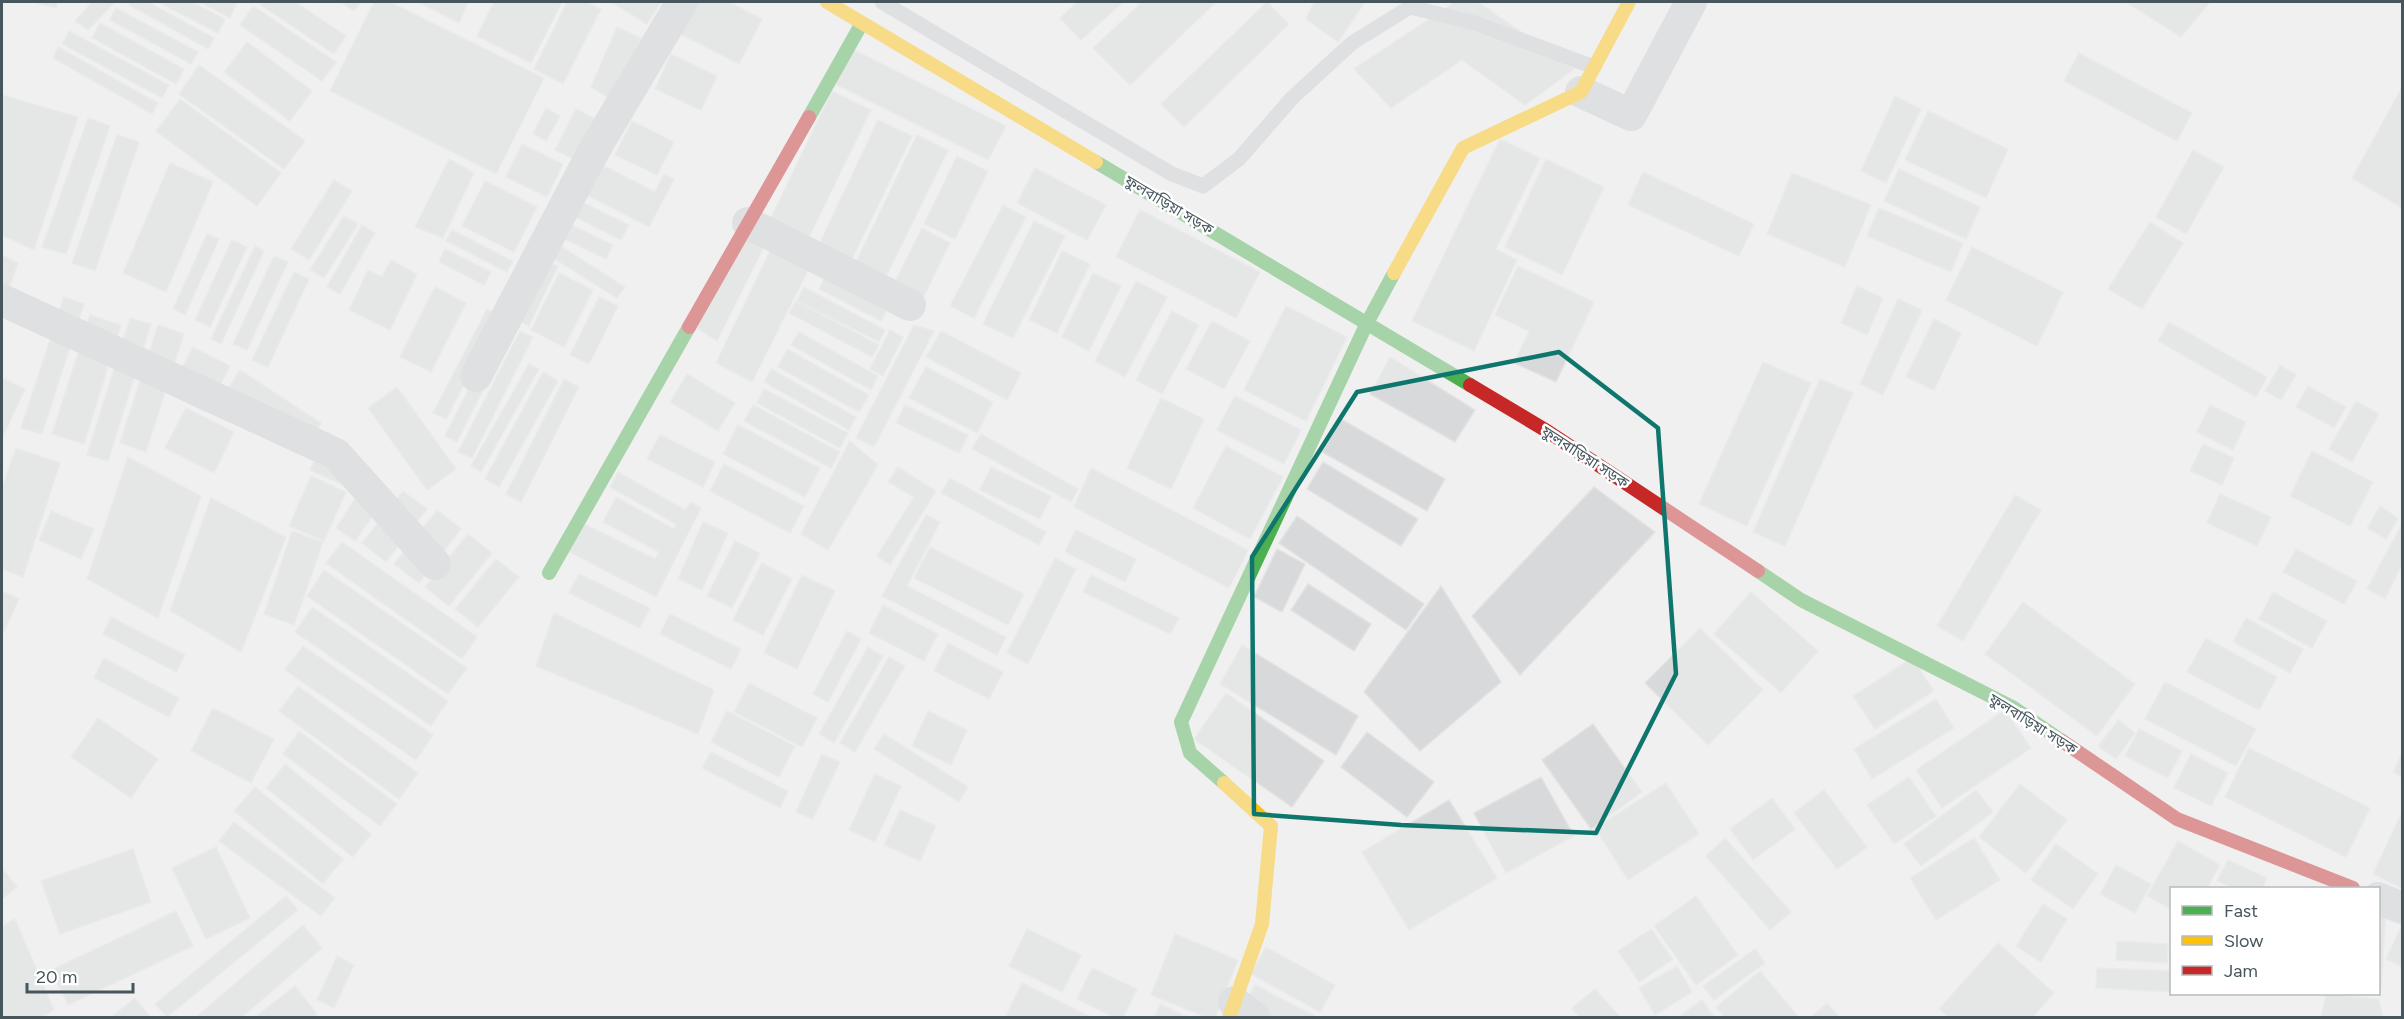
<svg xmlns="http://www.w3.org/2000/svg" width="2404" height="1019" font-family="Figtree,'Noto Sans Bengali',sans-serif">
<rect width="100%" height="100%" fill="#f1f0f0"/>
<path fill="#d8d9da" stroke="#e2e2e3" stroke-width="1.5" d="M32,2H58L56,8Z
M92,2H115L88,30L75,21Z
M131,2H148L214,38L208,49L129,5Z
M158,2H192L225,19L218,33Z
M199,2H233L237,3L230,18Z
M263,2H295L346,36L334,54L261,5Z
M341,2H361L354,11Z
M374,2H390L544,78L496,174L330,91Z
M418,2H468L459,23Z
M494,2H562L531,63L477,36Z
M567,2H586L601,9L563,84L534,69Z
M611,2H661L647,24Z
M690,2H729L762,19L739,64L674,31Z
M1077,2H1123L1081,40L1060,18Z
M1142,2H1216L1130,85L1093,48Z
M1267,2L1289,24L1184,127L1161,104Z
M1314,2H1365L1338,42L1306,19Z
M1455,2H1478L1574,69L1525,105L1462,60L1391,108L1354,69Z
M2126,2H2210L2181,37Z
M253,6L336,62L322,81L240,25Z
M116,8L198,52L191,64L110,20Z
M100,23L184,69L176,84L92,38Z
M617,27L641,38L613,101L591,87Z
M69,31L169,85L162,98L62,44Z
M247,42L312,91L290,121L224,72Z
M58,47L158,103L152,114L53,58Z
M852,49L1006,126L988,160L835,84Z
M2079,53L2192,113L2177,141L2064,81Z
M671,54L717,76L701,110L655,89Z
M199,65L305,141L284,169L179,94Z
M2402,87V208L2352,178Z
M832,91L871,110L808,239L770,220Z
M2,95L78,117L34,250L2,235Z
M1895,96L1921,109L1886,183L1861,171Z
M180,99L281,173L257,206L156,131Z
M546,108L560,116L546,141L533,134Z
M576,109L594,118L573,159L555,150Z
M1928,111L2008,149L1986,198L1905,160Z
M88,118L110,126L66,254L42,247Z
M878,120L912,136L848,267L816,251Z
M632,121L674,142L657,175L615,155Z
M621,133L604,166L655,192L664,174L674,179L649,227L573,188Z
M117,135L139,142L95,271L72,263Z
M917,135L948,150L885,279L855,264Z
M1500,139L1540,158L1496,249L1517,260L1474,351L1412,321Z
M522,144L563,164L547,197L506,177Z
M2193,150L2224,167L2186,234L2156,217Z
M957,156L988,171L955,239L924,224Z
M449,159L474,173L443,238L415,227Z
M1546,159L1604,187L1562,275L1505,247Z
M170,163L213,182L166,292L123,273Z
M1035,168L1106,205L1087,240L1017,203Z
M1899,169L1980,207L1966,239L1884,201Z
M1643,172L1754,224L1739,256L1628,205Z
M1792,173L1871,205L1845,267L1767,234Z
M334,180L352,191L309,260L291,249Z
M485,181L537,207L514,252L462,226Z
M566,194L629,225L621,240L559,209Z
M1003,205L1026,217L974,318L950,306Z
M1879,208L1963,243L1951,272L1867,236Z
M1140,210L1260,272L1236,318L1116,257Z
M551,215L613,245L606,259L544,229Z
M344,216L358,224L324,278L310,270Z
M1034,221L1065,236L1013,338L983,324Z
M2150,222L2183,243L2142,309L2108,289Z
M362,225L375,233L340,294L327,287Z
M922,228L950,243L922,300L893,286Z
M741,229L766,243L717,341L694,326Z
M452,230L513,261L507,272L446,241Z
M207,234L219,239L185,315L173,309Z
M545,236L625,287L617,298L537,248Z
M232,240L247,247L210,327L195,320Z
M773,245L810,266L752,382L716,363Z
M255,246L264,251L221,344L211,339Z
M1972,247L2063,292L2037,346L1946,300Z
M445,249L491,272L484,285L439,262Z
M526,251L558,266L529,326L497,311Z
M1062,251L1090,264L1057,333L1029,320Z
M2,255L18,263L2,308Z
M274,256L288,262L247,350L233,344Z
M391,260L417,274L390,330L349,310L368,270L382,277Z
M1518,266L1594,302L1556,382L1514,363L1529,331L1495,315Z
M294,272L309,279L268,367L252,360Z
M559,273L593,290L564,347L531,330Z
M1093,273L1121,286L1089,351L1062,337Z
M826,275L888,307L881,321L819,289Z
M1136,281L1167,297L1125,377L1095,361Z
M1857,286L1883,298L1867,335L1841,323Z
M435,287L466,303L431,372L400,357Z
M804,287L885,330L879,342L797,301Z
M64,297L84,304L42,434L21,428Z
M599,297L618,306L589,364L570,355Z
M1898,299L1922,310L1883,395L1860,384Z
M796,301L879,345L872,357L789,313Z
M1286,306L1347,337L1306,421L1244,390Z
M487,309L500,316L446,419L433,413Z
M1172,311L1199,325L1162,394L1136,380Z
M90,315L121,325L84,444L52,434Z
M130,318L151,324L108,461L87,455Z
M1934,319L1961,333L1934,390L1906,377Z
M503,321L515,327L457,442L445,436Z
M1212,321L1250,341L1224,389L1186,369Z
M2169,322L2267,377L2256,397L2158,341Z
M158,325L184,334L146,452L120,443Z
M914,325L934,331L874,447L856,438Z
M890,330L903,337L883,376L870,369Z
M520,331L533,337L472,458L458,452Z
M941,331L1021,373L1007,400L926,357Z
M799,332L878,376L871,390L791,345Z
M193,347L230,366L206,412L169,393Z
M787,349L869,395L859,412L778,367Z
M1390,357L1475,410L1455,442L1370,394Z
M1763,362L1811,383L1747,526L1699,504Z
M529,364L539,369L481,472L471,466Z
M2280,365L2296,375L2281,400L2265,391Z
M926,367L993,402L977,433L909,398Z
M771,369L856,417L849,430L764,382Z
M240,370L321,423L306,456L214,409Z
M543,372L558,381L499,487L485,479Z
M687,374L735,403L718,431L670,402Z
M2,378L25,389L2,439Z
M564,379L579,387L521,502L506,494Z
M1820,379L1853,393L1785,546L1753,532Z
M2308,386L2346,407L2334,428L2296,407Z
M397,387L456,469L427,490L368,408Z
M764,389L848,433L840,448L757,403Z
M1235,396L1301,430L1284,464L1217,430Z
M1161,398L1204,419L1171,489L1127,468Z
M2356,401L2379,414L2352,462L2329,449Z
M753,405L840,452L831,468L744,421Z
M905,405L968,435L959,453L896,423Z
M2210,405L2246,422L2233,450L2197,432Z
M186,408L234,432L214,473L165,448Z
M1341,419L1445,479L1427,511L1322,452Z
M738,425L820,468L805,497L723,454Z
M329,432L358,461L345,486L310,470Z
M981,434L1078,489L1071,502L972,449Z
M660,435L715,462L703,487L647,459Z
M850,441L878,465L828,550L801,534Z
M2203,444L2234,458L2222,485L2190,471Z
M1226,446L1283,477L1250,539L1193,508Z
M16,448L60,463L23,577L2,569V487Z
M2312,451L2373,482L2350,526L2290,496Z
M128,457L201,496L158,618L87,579Z
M1323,462L1418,519L1401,546L1307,489Z
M724,464L804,506L790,533L710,491Z
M898,467L936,491L890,565L877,556L914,497L888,482Z
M991,467L1051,496L1040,519L980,490Z
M1091,468L1248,550L1229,588L1074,507Z
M618,472L685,510L691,502L701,508L656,597L560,547L574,519L655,559L659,552L603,522L616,497L674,529L676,524L610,487Z
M311,476L346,492L324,541L289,526Z
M369,477L390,491L355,541L336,528Z
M950,478L1046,532L1039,545L941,493Z
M1594,487L1655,532L1520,675L1472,616Z
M403,491L427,509L386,562L362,543Z
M2220,494L2271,517L2257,546L2207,523Z
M2015,495L2041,510L1963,641L1937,626Z
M211,498L286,537L241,652L170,611Z
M2380,506L2398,518L2386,539L2367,528Z
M437,510L461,529L419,583L394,564Z
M51,511L94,529L81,559L39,540Z
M926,515L940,522L907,586L1006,637L997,655L882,596Z
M1297,516L1424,604L1406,630L1279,543Z
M703,522L728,533L702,590L678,579Z
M2402,524V565L2385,599L2367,589Z
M1076,530L1136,559L1125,582L1065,552Z
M292,531L323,542L294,625L264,614Z
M468,534L492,553L449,606L425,587Z
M735,541L760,553L732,608L707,596Z
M342,542L477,637L462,659L326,563Z
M930,547L1024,594L1008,625L914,578Z
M1277,549L1305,564L1282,612L1254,597Z
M2296,549L2357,581L2344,604L2283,572Z
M1055,558L1076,569L1028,664L1007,653Z
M496,559L519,577L478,627L455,609Z
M762,563L792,579L763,635L733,620Z
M324,570L467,668L448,694L307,596Z
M579,574L650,608L640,628L569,593Z
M802,575L835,591L797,669L764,653Z
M1091,575L1179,618L1170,634L1083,592Z
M1308,584L1371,624L1354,651L1291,610Z
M1441,586L1501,682L1420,751L1364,692Z
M2,591L19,599L2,636Z
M1751,592L1818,651L1781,693L1714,634Z
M2273,592L2327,621L2312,648L2259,619Z
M2023,602L2135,684L2097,736L1985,654Z
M883,605L938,634L924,661L869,633Z
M312,607L448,701L431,726L295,632Z
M554,613L714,690L698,734L536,666Z
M670,614L741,649L731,669L660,634Z
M111,617L185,655L176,672L103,634Z
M2246,618L2303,649L2290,673L2233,642Z
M1700,628L1763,690L1708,745L1645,683Z
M847,631L861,639L828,702L813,694Z
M2206,638L2277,677L2259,710L2187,672Z
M948,643L1003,672L989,699L934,671Z
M1242,645L1358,716L1336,755L1220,684Z
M303,646L433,735L416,760L285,670Z
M868,647L883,656L834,743L819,734Z
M889,657L905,666L855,752L840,743Z
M104,658L179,698L169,717L94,678Z
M1912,658L1934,691L1875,729L1853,696Z
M2165,682L2256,729L2236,766L2145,719Z
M749,683L817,718L802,747L734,712Z
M298,686L418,773L399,799L279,711Z
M1226,693L1324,761L1292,807L1194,739Z
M1936,699L1954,728L1872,779L1854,749Z
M213,708L274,739L251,783L191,751Z
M2005,710L2031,748L1942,808L1916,770Z
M727,711L795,746L779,777L711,742Z
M928,711L967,730L951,765L912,746Z
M98,718L158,759L131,798L71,757Z
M2118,720L2135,733L2116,759L2098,746Z
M1593,724L1642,792L1591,829L1542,760Z
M2139,729L2182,751L2168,778L2125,756Z
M299,731L397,804L380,826L283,754Z
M1367,732L1434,782L1407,817L1341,767Z
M884,734L968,787L959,802L874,749Z
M2249,748L2370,808L2346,857L2225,797Z
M711,752L788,791L780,808L702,768Z
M2402,753V777L2393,772Z
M822,754L840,762L813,819L796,812Z
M2191,754L2228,773L2211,806L2174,788Z
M285,764L371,834L353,857L266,788Z
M875,774L901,786L875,842L849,830Z
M1541,777L1574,836L1506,873L1474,813Z
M1909,777L1936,816L1894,844L1867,805Z
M1666,783L1699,834L1628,880L1595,828Z
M2020,784L2067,820L2026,873L1979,837Z
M255,787L343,859L323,884L234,811Z
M1824,790L1867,847L1837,869L1794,813Z
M1976,790L1993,812L1921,866L1904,844Z
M1772,798L1795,829L1753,860L1730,829Z
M1449,800L1497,878L1409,930L1362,852Z
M900,810L936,826L920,861L884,845Z
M2402,812V888L2373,874Z
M234,822L335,898L321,916L219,841Z
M1725,838L1791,912L1770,930L1706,856Z
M1974,838L2000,880L1936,920L1910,878Z
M2178,841L2220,865L2207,888H2172V910L2147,896Z
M2056,844L2098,874L2073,909L2031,880Z
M216,847L250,918L206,939L172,868Z
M133,849L151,902L60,934L41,881Z
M2228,860L2267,878L2262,888H2233L2217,881Z
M2116,865L2151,884L2135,913L2100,894Z
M2,868L17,887L2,899Z
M286,896L298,910L167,1017L155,1004Z
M1696,896L1738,955L1696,985L1654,926Z
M2043,904L2067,919L2041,962L2016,946Z
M176,911L193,946L68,1005L51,970Z
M2378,913H2386L2381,988H2378Z
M15,919L54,1010L41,1018H2V927Z
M303,925L322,948L241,1018H195Z
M2402,925V967L2386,959Z
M1027,929L1081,955L1062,992L1009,966Z
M1651,929L1673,959L1639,982L1618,951Z
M1175,934L1238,960L1215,1018H1208L1151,995Z
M2117,941L2168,944L2167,963L2116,960Z
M1998,943L2054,993L2032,1018H1949L1939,1009Z
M1266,947L1335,985L1320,1012L1251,974Z
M1755,949L1765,963L1714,1000L1703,986Z
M337,956L354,965L334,1008L317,1000Z
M1677,966L1692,992L1655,1015L1639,988Z
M1092,968L1137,989L1123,1018H1115L1077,999Z
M2097,968L2172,971V992L2096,988Z
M1760,971L1799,1018H1725L1716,1007Z
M1022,983L1093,1018H1005Z
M1255,985L1319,1018H1238Z
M295,986L317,1014L312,1018H254Z
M1595,989L1621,1018H1580L1572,1008Z
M2326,994L2379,999L2383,1018H2321Z
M135,998L151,1018H110Z
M1702,1000L1715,1018H1677Z
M1827,1003L1840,1018H1810Z
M1160,1004L1189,1018H1154Z"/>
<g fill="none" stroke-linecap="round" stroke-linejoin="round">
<path stroke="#c9cdcf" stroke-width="15" d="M882,2L1172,174L1203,186L1239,159L1292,98L1352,43L1410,7L1475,23L1594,67"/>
<path stroke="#c9cdcf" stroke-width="32" d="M1581,92L1631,115L1691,2
M748,223L910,305
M2,300L336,454L435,564
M476,376L593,152L682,2
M2378,898L2402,908
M1234,1002L1255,1018"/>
<path stroke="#4caf50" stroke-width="14" d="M809,117L862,23
M1096,162L1470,385
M1758,571L1801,600L2014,708L2062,741
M549,573L689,327
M1224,783L1190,753L1181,722L1367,323L1394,273"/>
<path stroke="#ffc107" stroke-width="14" d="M827,2L1096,162
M1394,273L1463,148L1581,92L1629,2
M1224,783L1271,826L1262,924L1229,1018"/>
<path stroke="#c62828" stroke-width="14" d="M689,327L809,117
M1470,385L1547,431L1758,571
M2062,741L2177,819L2353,888"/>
</g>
<path d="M0 0H2404V1019H0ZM1559,352L1658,428L1676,674L1596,833L1401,825L1254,814L1252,557L1357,392Z" fill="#f1f0f0" fill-opacity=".55" fill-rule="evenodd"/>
<path fill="none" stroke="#0f766e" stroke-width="4.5" stroke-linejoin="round" d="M1559,352L1658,428L1676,674L1596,833L1401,825L1254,814L1252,557L1357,392Z"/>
<g text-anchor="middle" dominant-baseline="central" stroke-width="5" stroke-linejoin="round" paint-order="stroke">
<g font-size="15" fill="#46565d" stroke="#fff">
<text transform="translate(1169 205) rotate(31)">ফুলবাড়িয়া সড়ক</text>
<text transform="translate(1585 457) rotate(33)">ফুলবাড়িয়া সড়ক</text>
<text transform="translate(2033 724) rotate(32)">ফুলবাড়িয়া সড়ক</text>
</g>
</g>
<rect width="2404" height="1019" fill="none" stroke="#46565d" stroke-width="6"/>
<rect x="2170" y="887" width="210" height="108" fill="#ffffff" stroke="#b5bbbe" stroke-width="1.5"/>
<rect x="2182" y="906" width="30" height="9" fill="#4caf50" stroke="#b5bbbe" stroke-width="1.5"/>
<text x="2224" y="917" font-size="18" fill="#46565d">Fast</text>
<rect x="2182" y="936" width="30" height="9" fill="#ffc107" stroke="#b5bbbe" stroke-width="1.5"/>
<text x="2224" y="947" font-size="18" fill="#46565d">Slow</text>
<rect x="2182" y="966" width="30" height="9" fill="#c62828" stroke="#b5bbbe" stroke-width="1.5"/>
<text x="2224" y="977" font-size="18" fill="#46565d">Jam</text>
<path d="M27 983v9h106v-9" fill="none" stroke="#46565d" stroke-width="3"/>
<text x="36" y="983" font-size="18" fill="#46565d" stroke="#ffffff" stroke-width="4.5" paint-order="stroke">20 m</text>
</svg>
